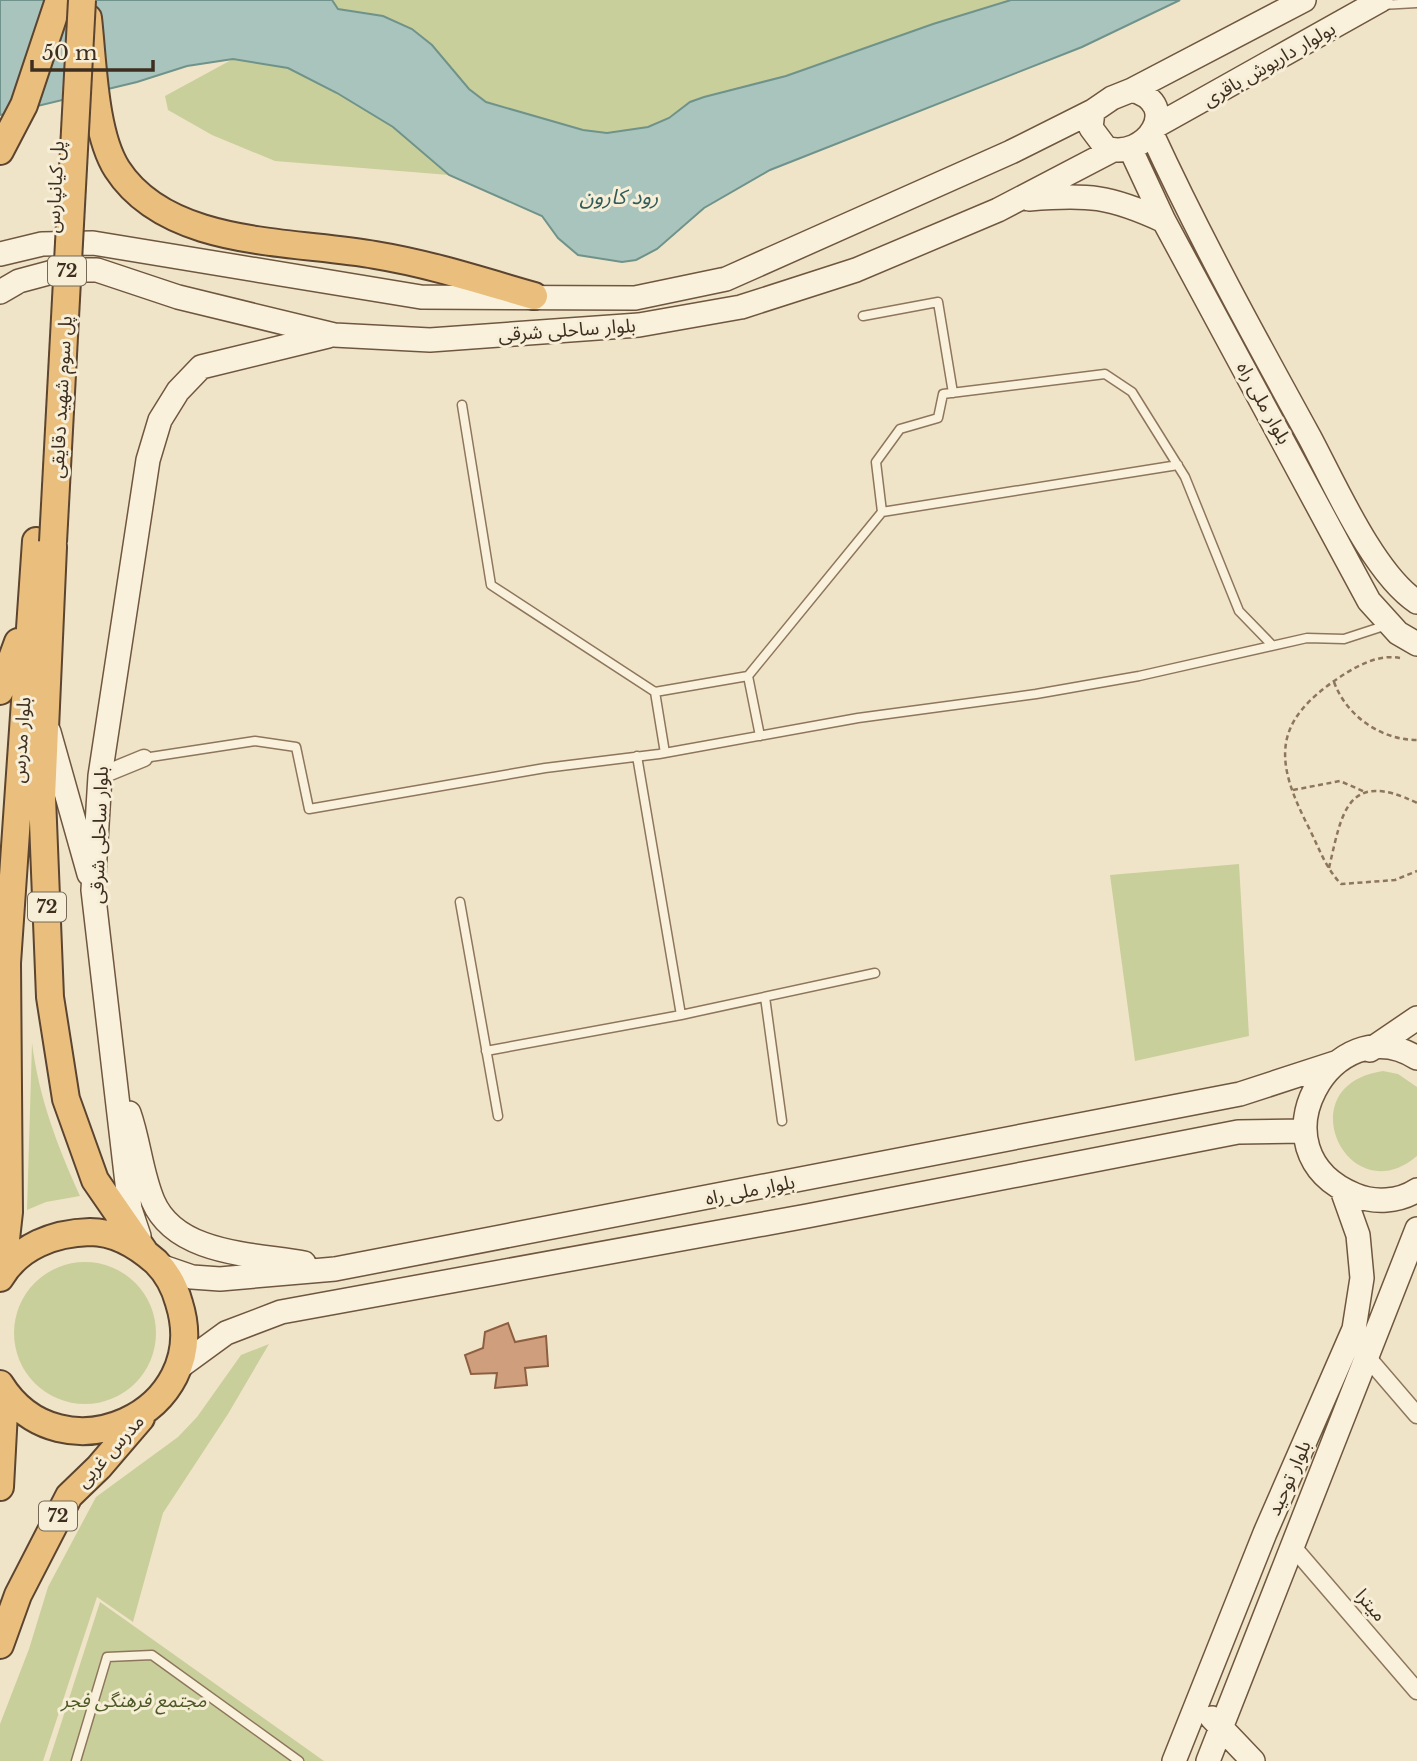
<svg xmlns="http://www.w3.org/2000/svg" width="1417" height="1761" font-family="'Libre Baskerville','Noto Sans Arabic',serif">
<rect width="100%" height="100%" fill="#f0e4c8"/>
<path fill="#c9cf9b" d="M332,0H1011L933,24L786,76L704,97L669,118L648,127L607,133L583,130L486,102L469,89L432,45L338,9Z
M233,59L288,68L337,93L393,127L449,175L275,161L212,135L168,110L165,96Z
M1239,864L1249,1036L1135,1061L1110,875Z
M32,1043C39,1098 57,1145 80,1196L46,1202L27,1210Z
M1383,1071L1398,1074L1417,1087V1156C1348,1215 1286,1085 1383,1071Z
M14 1333a71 71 0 1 1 142 0a71 71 0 1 1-142 0Z
M269,1344L228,1414L163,1513L133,1622L97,1597L43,1761H0V1724L29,1649L48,1587L96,1497L178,1437L197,1417L241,1355Z
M100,1602L324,1761H49Z"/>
<path fill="#a9c4bc" stroke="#6f938a" stroke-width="2" d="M0,0H332L338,9L383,16L412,29L432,45L469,89L486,102L583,130L607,133L648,127L669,118L690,102L704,97L786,76L933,24L1011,0H1180L1082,47L770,170L704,208L657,249L636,260L622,262L578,255L558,238L542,216L449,175L393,127L337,93L288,68L233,59L187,66L137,82L0,115Z"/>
<path fill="#cf9f7d" stroke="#8d5f41" stroke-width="2" d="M508,1323L515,1342L546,1336L548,1366L525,1368L527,1385L495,1388L497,1373L471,1374L465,1355L483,1348L485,1332Z"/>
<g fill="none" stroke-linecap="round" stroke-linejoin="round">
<defs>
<path id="service" d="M1381,5L1417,3
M863,316L938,302L953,393
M462,405L491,585L655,692L748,676L882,512L1178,465
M882,512L876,462L900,429L938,418L943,394L1105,374L1132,392L1185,477L1239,611L1272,645
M748,676L760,736
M655,692L665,753
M637,756L681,1015
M144,758L255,741L296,747L309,809L545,768L659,754L858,718L1036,694L1139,676L1307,638L1344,639L1387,625
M460,902L498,1116
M765,997L782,1121
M486,1051L681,1015L875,973
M76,1761L107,1657L152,1655L299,1761"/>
<path id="minor" d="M100,776L144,758
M1368,1358L1417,1415
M1293,1547L1417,1691"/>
<path id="secondary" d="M1132,90C1184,105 1145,161 1106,148L1091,128L1093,111L1112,98Z
M1132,90L1304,0
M1156,126L1381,0
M1152,134C1200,238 1255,338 1310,438C1335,485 1374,574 1417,602
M1130,148L1164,221L1369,601L1398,633L1417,644
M1029,199C1088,194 1110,196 1164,221
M0,254L42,244L93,243L421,297L635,298L726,279L1011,152L1093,111
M0,292L19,281L60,270H97L178,297L334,335L430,340L639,325L741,307L856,270L998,210L1113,150
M49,732L89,874
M1370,1050L1417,1018
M1417,1058C1334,1005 1248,1151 1355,1195C1374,1203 1399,1202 1417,1190
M129,1113C139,1141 141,1173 153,1201C176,1255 254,1254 304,1263
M139,1236L130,1209L93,890L100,776L148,460L160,420L178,391L201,367L328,336
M160,1266L192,1277L220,1279L335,1269L1240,1094L1335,1063
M178,1368L226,1333L281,1312L807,1216L1238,1132L1305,1131
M1212,1718L1253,1761
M1174,1761L1265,1533L1354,1329L1362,1278L1358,1235L1342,1190
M1208,1761L1417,1229"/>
<path id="trunk" d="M88,18C93,61 94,133 117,169C168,248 292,240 375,255C430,264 482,281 534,296
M0,151L24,105L59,0
M53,547L42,797L50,997L66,1099L95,1180L144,1251
M0,691L18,642
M2,1275L9,1212L7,963L36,541
M0,1278C19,1246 54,1233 90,1232C115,1232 138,1246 156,1262C167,1273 175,1288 179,1303C214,1413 61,1482 0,1384
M0,1487L5,1393
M0,1645L18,1595L69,1496L99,1467L141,1418"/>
</defs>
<use href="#service" stroke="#8d765c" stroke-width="11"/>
<use href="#minor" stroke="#8d765c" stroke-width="19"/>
<use href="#secondary" stroke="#6f573f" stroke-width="26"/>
<use href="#trunk" stroke="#5b4430" stroke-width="30"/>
<path stroke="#8d765c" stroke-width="2.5" stroke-dasharray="5 3.5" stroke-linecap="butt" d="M1400,658C1379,654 1358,665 1340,677C1272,722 1274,760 1309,828C1319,848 1325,867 1341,884L1395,880L1417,871
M1334,682C1346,715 1380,740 1417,740
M1293,790L1340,781L1365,792
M1329,868C1342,812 1347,769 1417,803"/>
<use href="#service" stroke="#faf1dc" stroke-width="8"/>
<use href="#minor" stroke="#faf1dc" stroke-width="16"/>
<use href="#secondary" stroke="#faf1dc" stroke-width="23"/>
<use href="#trunk" stroke="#eabe7c" stroke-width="26"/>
<defs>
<path id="trunk-bridge" d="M53,542L82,0"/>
</defs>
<use href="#trunk-bridge" stroke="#5b4430" stroke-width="30" stroke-linecap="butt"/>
<use href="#trunk-bridge" stroke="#eabe7c" stroke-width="26"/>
</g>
<g text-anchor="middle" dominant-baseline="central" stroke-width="6" stroke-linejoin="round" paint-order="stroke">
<g fill="#f7eed8" stroke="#756857" stroke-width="2">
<rect x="48" y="256.5" width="38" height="29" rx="5"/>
<rect x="28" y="892.5" width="38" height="29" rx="5"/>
<rect x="39" y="1501.5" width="38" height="29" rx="5"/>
</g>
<g font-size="18" font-weight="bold" fill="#3d2e20">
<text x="67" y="271">72</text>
<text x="47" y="907">72</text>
<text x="58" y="1516">72</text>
</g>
<g font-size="19" fill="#3d2e20" stroke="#f7eed8">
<text transform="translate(1269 64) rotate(-30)">بولوار داریوش باقری</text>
<text transform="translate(55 187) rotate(-87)">پل کیانپارس</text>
<text transform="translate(567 330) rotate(-4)">بلوار ساحلی شرقی</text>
<text transform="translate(61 397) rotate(-87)">پل سوم شهید دقایقی</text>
<text transform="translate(1264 403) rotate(61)">بلوار ملی راه</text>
<text transform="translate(21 740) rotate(-86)">بلوار مدرس</text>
<text transform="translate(99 835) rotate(-88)">بلوار ساحلی شرقی</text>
<text transform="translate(750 1190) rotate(-11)">بلوار ملی راه</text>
<text transform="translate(110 1451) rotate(-48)">مدرس غربی</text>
<text transform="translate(1289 1478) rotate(-66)">بلوار توحید</text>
<text transform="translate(1371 1605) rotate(49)">میترا</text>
</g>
<g font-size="19" font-style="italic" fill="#4d5a26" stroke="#f7eed8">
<text x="134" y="1700">مجتمع فرهنگی فجر</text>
</g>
<g font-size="21" font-style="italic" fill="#2f5d5a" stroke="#f7eed8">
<text x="619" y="197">رود کارون</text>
</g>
</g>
<path d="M32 60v10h121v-10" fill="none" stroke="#3d2e20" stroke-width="3.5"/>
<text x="42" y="60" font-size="21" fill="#3d2e20" stroke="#f7eed8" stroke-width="5" paint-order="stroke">50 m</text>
</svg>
